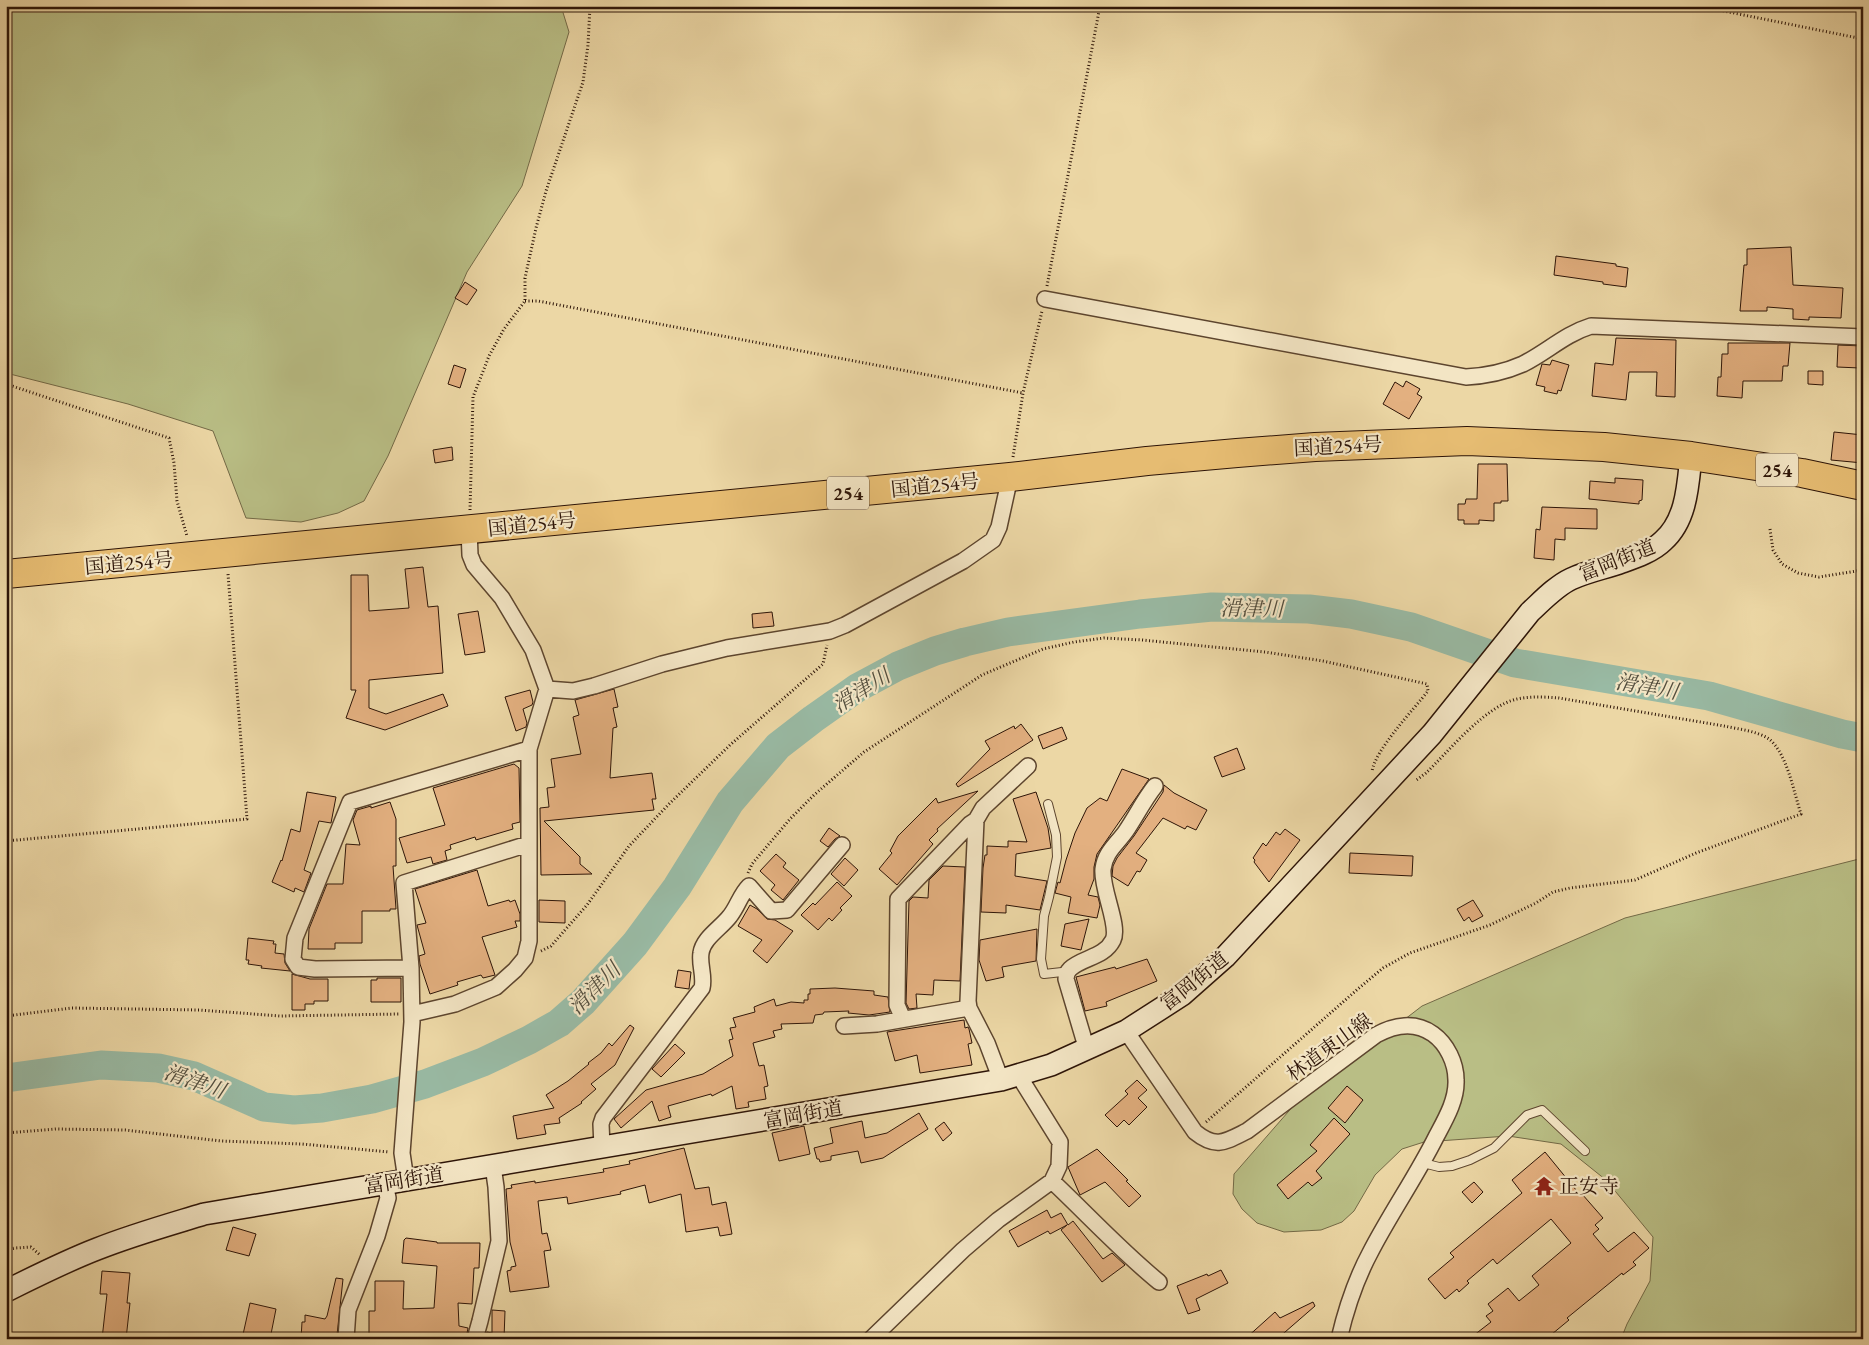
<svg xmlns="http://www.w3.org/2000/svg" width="1869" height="1345" font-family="'EB Garamond','Noto Serif JP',serif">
<rect width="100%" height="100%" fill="#ecd7a5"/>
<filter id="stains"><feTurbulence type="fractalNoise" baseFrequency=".004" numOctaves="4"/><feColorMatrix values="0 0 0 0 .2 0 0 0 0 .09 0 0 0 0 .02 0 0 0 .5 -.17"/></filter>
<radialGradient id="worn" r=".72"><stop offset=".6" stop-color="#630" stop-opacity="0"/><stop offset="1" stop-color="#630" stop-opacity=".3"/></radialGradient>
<path fill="#b9be85" stroke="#736946" d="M6,6H561L569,32L522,186L467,272L388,456L364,501L338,513L301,522L246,518L213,431L128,404L6,373Z
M1863,858V1339H1621L1627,1324L1650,1281L1653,1237L1606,1180L1561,1144L1508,1136L1424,1142L1402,1149L1375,1175L1354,1211L1342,1222L1321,1230L1284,1232L1257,1223L1242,1209L1233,1194L1234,1174L1295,1104L1422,1006L1625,918Z"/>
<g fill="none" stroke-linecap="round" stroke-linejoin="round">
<path stroke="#99baa4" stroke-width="29" d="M6,1078L101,1065L158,1068L194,1076L264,1107L294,1110L322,1108L372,1099L425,1084L483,1062L529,1040L559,1023L583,1002L635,944L677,887L730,802L778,746L813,719L857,688L898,666L935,651L965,642L1008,632L1140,614L1212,607L1309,609L1351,614L1411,627L1515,663L1709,696L1842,734L1863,738"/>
</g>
<path fill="#e3b080" stroke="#2d1407" d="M1791,247L1793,285L1843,288L1841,318L1809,317V320L1793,319V309L1767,307V311H1740L1744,265H1747V249Z
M1556,256L1616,264V266L1628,268L1626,287L1603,284V282L1554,275Z
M465,282L477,290L467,305L455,298Z
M1616,338L1676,340L1675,397L1656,396L1657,372H1629L1626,400L1592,396L1595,363L1613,365Z
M1728,343H1790L1788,366H1783L1782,381H1743L1742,398L1717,396L1718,377H1721L1722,354H1728Z
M1838,345L1863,346V365H1860V368L1837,367Z
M1552,360L1569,365L1561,391L1558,390L1557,394L1544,391L1545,387L1536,385L1542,364L1550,365Z
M454,365L466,369L460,388L448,384Z
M1808,371H1823V385L1808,384Z
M1406,381L1420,389L1417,394L1422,397L1409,419L1383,404L1395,382L1403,387Z
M1834,432L1863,435V463L1831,460Z
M452,447L453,460L435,463L433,450Z
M1478,464H1507L1508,501H1501V503H1494V521L1479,520V524H1464V520H1458V504H1465L1466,499H1477Z
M1615,478L1643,480L1642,500L1639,501V504L1589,499L1590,481L1615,483Z
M1542,507L1597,509V529L1565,528V540L1555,539L1554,560L1534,558L1536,529L1540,530Z
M423,567L428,607L438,606L443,673L369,680V708L386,714L443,694L448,706L385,730L346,718L356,690H351V575H368L369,611L409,608L405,569Z
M478,611L485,652L465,655L458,614Z
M772,612L774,626L753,628L752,614Z
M614,689L618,707L613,708L617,727L613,728L610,778L652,773L656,799H652L654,810L544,821L580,857V864L592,874L541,875L540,808L549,807L547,788L555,787L551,759L581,754L573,717L579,715L575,700Z
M530,690L533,702L532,705L523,709L527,723L526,727L516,731L505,697Z
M1021,724L1033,740L958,787L956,784L990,749L985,741L1014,726L1015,729Z
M1062,727L1067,739L1043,749L1038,736Z
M1237,748L1245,769L1222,777L1214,757Z
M514,764L519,768L520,822L512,824L513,829L476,840L475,837L450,845L451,849L445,851L447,860L433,864L431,857L407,863L399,838L445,825L433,788Z
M1122,769L1149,779L1097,854L1094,867V879L1088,895L1098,897L1100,905L1097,918L1068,913L1071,897L1055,893L1058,882L1060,883L1066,860L1075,833L1087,808L1100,798L1107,801Z
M1164,785L1174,793L1207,810L1196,830L1187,826L1185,829L1163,818L1136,853L1147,860L1140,872L1137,871L1128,886L1112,876L1113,866L1117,858L1134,836L1163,792Z
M978,791L937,829L938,831L929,840L933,844L897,885L879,869L892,853L890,851L898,836L936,798L938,803Z
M307,792L336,797L331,823L319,821L304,870L311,873L304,892L295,888L294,892L272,882L281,860L282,861L291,829L300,832Z
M1036,792L1048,828L1051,848L1016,854L1015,876L1047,881L1040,910L1006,905V913L981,912L983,868L985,855H987V846L1008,847V841L1027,842L1013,799Z
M390,802L396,819V866H393L396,909H390V911H362V943H335V949H308L309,929L327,884H343L346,844L360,845L353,820L357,810L371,806V808Z
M829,828L840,836L835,839L828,847L820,841Z
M1285,829L1300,840L1269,882L1254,862L1255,860L1253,858L1263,843L1266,846L1276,832L1280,835Z
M1350,853L1413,856L1412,876L1349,873Z
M776,854L786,863L783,867L799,880L783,900L771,890L775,885L760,871Z
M845,858L858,870L844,886L831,874Z
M943,866L965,867L960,981L934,980L933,995L916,994L917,1008L909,1009L906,1003L909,901L913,897L928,898L929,880Z
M477,870L488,906L509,900L510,902L515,900L520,914V921H515L517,927L482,937L495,975L483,978L481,975L457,982L458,985L430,994L420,964L419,956L425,954L417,925L426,923L415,889Z
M837,882L852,896L840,908L842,910L832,921L829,918L818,930L801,915L813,903L815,905Z
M539,900L565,901V923L539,922Z
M1473,900L1483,916L1472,922L1469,917L1464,921L1457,909Z
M750,905L757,909L767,919L775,920L793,931L767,963L753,951L762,940L738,926Z
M1089,919L1081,950L1061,946L1065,924Z
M1037,929L1036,961L1002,967L1004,977L986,981L979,960L980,940Z
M248,938L274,941L273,944H276L275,953L284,954L285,963L290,971L261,968L262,966L248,964L249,960H246Z
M1147,959L1157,981L1106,1002L1107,1006L1085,1011L1076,977L1115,967L1116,969Z
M678,970L691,972L689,989L675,987Z
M292,974L310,979H328V1001H314V1004H305V1010H292Z
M377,978H401V1002H371V980H377Z
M835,988L874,991V995L888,997L890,1012L869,1015L848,1013L849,1011L824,1012L823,1014L815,1015L813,1023L781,1024L782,1029L773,1031L775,1037L753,1043L759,1066L764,1065L768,1086L764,1087L766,1099L748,1102L749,1107L736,1109L732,1086L712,1096L711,1094L668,1106L671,1117L659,1121L652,1101L621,1128L614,1119L646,1090L703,1074L733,1056L729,1040L733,1039L730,1028L736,1027L733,1018L755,1012L754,1007L774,999L776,1006L791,1002L804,1003V1000H808V994H810V989Z
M964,1020L965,1028L968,1027L969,1029L972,1043L968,1044L972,1065L920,1073L917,1055L895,1061L887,1032Z
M630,1025L634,1028L615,1065L591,1084L596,1089L581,1102L582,1103L559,1118L560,1123L544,1125L546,1134L517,1139L513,1116L554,1108L546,1095L568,1081L589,1064L588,1063L601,1053L609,1043L612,1046Z
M675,1044L685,1053L661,1077L652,1069Z
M1137,1080L1147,1090L1138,1098L1147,1107L1129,1125L1124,1120L1117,1127L1105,1115L1128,1094L1125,1091Z
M1347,1086L1363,1100L1345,1123L1328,1108Z
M919,1113L928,1129L883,1158L861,1163L858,1151L831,1156V1160L820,1162L819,1159H817L814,1148L833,1143L830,1128L862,1121L865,1138L887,1133Z
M1334,1118L1350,1134L1316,1171L1322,1178L1312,1186L1308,1182L1288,1199L1277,1185L1317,1151L1310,1145Z
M944,1122L952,1133L943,1141L935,1129Z
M804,1126L810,1154L779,1161L772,1133Z
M684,1148L695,1189L709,1187L712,1205L726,1202L732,1234L720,1236L718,1227L686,1232L681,1194L649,1203L645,1185L622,1191L620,1192L621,1194L568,1204L567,1197L538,1201L542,1234L547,1233L551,1250L544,1251L549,1287L510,1292L507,1271L511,1270V1267L516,1266L510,1242L506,1189L512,1188L511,1185L535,1181V1183L604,1172L603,1169L630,1164L629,1161Z
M1097,1149L1128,1180L1126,1181L1141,1196L1129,1207L1105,1182L1080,1195L1068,1167Z
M1545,1152L1581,1196L1582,1194L1603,1218L1595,1225L1599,1229L1593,1234L1608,1252L1634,1232L1649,1248L1633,1262L1636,1265L1623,1275L1622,1273L1567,1318L1569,1320L1546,1339H1469L1491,1322L1486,1316L1493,1311L1488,1304L1508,1288L1519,1301L1539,1285L1532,1276L1571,1243L1551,1219L1497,1264L1493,1259L1467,1281L1469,1283L1459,1292L1457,1289L1445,1299L1428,1279L1454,1257L1450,1253L1522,1193L1512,1180Z
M1474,1182L1483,1192L1472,1203L1462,1192Z
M1047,1210L1051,1218L1061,1213L1068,1225L1073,1221L1103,1259L1112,1253L1125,1265L1102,1282L1061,1230L1067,1225L1050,1234L1048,1231L1018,1247L1009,1231Z
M233,1227L256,1234L249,1256L226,1250Z
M406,1238L437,1242V1243H480L479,1268H474L472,1304L458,1303L459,1326L468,1328L466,1339H414V1334H369V1311H375V1281H404L403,1309L434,1308L437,1266L402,1263L404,1240Z
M1221,1270L1228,1283L1196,1299L1200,1310L1188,1314L1177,1286L1207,1274L1208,1276Z
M102,1271L130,1273L127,1303H130L126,1339H102L107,1294H100Z
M336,1278L343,1279L337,1335L330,1334L329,1339H301L302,1322H305V1315L325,1319L327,1316Z
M1313,1302L1315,1306L1277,1339H1245L1275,1312L1280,1318Z
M250,1303L276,1309L270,1339H242Z
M492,1310L505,1311L504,1339H485L487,1332L492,1333Z"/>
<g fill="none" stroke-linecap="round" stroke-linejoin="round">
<defs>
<path id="lane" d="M1048,804L1056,835L1057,857L1049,897L1044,916L1041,959L1044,974L1062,972L1066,974
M1423,1163L1439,1167L1452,1166L1470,1160L1494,1148L1527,1115L1542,1110L1585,1151"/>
<path id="street" d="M1045,299L1466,377C1486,376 1505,372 1523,364C1547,352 1565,334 1591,326L1863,337
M547,689L573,691L594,686L662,664L727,648L830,631L845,625L963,561L993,540L999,527L1010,477
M411,968L404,883L528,844
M412,1014L455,1004L496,987L515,970L525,958L529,941V749L547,689L533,650L502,598L474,565L470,555L469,530
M903,1019L897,1005L898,899L970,824L976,820
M844,1026L877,1024L969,1008
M1126,1031L1195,1132C1216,1149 1225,1142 1247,1131L1376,1035C1394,1025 1415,1021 1433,1034C1447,1044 1456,1063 1456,1080C1457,1100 1445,1120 1436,1137C1416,1177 1390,1214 1370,1253C1355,1281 1346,1309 1339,1339
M1087,1050L1066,979C1066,975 1067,972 1070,969C1083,957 1104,958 1113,940C1120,926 1101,889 1103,869C1105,852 1117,844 1126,831C1136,816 1144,800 1155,786
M1001,1080L987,1043L969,1008L968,1001L976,820L983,808L1028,766
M602,1147L601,1124L603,1118L702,988C705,976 699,965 701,953C703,938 721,928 730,916C738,906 740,895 749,886L771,911L787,910L842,845
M406,1180L402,1153L412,1022L411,968L315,969L298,967L293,959L295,938L350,802L529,749
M1052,1181C1088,1215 1121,1251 1159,1282
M346,1339L348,1310L377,1236L388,1198L385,1183
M475,1339L480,1321L499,1241L496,1187L493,1166
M871,1339L963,1250L998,1220L1052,1181L1059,1166L1060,1142L1019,1076"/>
<path id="secondary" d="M6,1291C36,1276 66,1261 97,1249C132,1235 168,1225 204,1214L1001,1080L1051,1065L1126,1031L1182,995L1225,957L1432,734L1530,612C1542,601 1556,586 1571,579C1588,571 1606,568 1622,562C1636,557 1653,551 1663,541C1687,520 1688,484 1691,456"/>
<path id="highway" d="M6,574L1010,477L1147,461L1237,453L1315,447L1467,441L1604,447L1691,456L1802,473L1863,486"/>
</defs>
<use href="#lane" stroke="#5d452e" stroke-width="10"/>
<use href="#street" stroke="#5d452e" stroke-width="18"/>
<use href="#secondary" stroke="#2d1407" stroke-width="24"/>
<use href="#highway" stroke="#2d1407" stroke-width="30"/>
<path stroke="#2d1407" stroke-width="3" stroke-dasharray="1 2.5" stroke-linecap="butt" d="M1699,6L1863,39
M1047,286L1100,6
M525,301H538L1023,393
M6,384L169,438L174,463L177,501L187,536
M1013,457L1023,393L1042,311
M470,510L473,397L489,356L504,329L525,301V278L536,228L546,191L583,82L588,45L590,6
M1770,529L1773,550L1782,564L1798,573L1819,577L1863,570
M6,841L247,819L228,574
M748,873L752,864L790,819L814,795L864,752L982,675L1043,649L1074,642L1104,638L1142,640L1265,652L1323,661L1427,684L1428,691C1414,709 1374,751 1372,772
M541,951L551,946L587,905L629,846L669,804L730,745L823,664L827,645
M6,1016L72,1008L199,1010L280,1016L399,1014
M1206,1122L1359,988L1383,968L1410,953L1490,925L1536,903L1553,892L1570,888L1635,880L1696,853L1801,814C1794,793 1787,753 1769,739C1757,731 1738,729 1724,726L1559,698C1546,697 1531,696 1517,699C1485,706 1450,750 1426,773L1415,781
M6,1133L56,1129L125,1130L221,1141L302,1144L389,1152
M6,1250L15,1248L31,1247L40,1255"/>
<use href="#lane" stroke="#f3e5c4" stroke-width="8"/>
<use href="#street" stroke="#f3e5c4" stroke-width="15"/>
<use href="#secondary" stroke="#f3e5c4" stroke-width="21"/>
<use href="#highway" stroke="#e6bc72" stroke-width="28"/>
</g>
<defs>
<symbol id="temple-bare" viewBox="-9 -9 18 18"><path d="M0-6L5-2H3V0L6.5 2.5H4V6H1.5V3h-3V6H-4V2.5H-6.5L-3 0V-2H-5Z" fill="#8f2418" stroke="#f3e5c4" stroke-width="2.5" paint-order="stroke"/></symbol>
</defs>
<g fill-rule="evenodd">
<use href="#temple-bare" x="1530" y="1172" width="28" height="28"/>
</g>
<g text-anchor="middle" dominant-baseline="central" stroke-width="4.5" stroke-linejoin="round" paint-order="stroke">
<g fill="#f3e5c4" stroke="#685340" stroke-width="1">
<rect x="1756" y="453.5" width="42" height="33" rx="4"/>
<rect x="827" y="476.5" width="42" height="33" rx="4"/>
</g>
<g font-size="19" font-weight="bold" fill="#2d1407">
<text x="1777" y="470">254</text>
<text x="848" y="493">254</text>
</g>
<g font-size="20" fill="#2d1407" stroke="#f3e5c4">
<text transform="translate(1338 446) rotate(-3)">国道254号</text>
<text transform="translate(935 485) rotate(-6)">国道254号</text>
<text transform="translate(532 524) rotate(-6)">国道254号</text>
<text transform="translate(1617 560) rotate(-22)">富岡街道</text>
<text transform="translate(129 563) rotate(-5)">国道254号</text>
<text transform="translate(1194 981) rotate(-39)">富岡街道</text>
<text transform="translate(1329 1047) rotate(-36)">林道東山線</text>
<text transform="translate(803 1114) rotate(-10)">富岡街道</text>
<text transform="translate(404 1180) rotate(-9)">富岡街道</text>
</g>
<g font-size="20" fill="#2d1407" stroke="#f3e5c4" text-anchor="start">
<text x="1559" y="1186">正安寺</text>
</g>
<g font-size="21" font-style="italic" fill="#534e3e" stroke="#f3e5c4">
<text transform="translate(1252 608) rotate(1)">滑津川</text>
<text transform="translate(1647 686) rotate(10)">滑津川</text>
<text transform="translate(861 690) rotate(-32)">滑津川</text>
<text transform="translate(594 988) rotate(-45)">滑津川</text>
<text transform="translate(195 1081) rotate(19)">滑津川</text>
</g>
</g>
<rect width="1869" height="1345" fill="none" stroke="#ecd7a5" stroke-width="25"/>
<rect x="8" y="8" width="1854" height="1330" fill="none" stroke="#2d1407" stroke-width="2.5"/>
<rect x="12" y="12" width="1844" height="1320" fill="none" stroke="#2d1407"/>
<rect width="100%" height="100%" filter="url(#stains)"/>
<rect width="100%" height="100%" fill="url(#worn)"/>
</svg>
